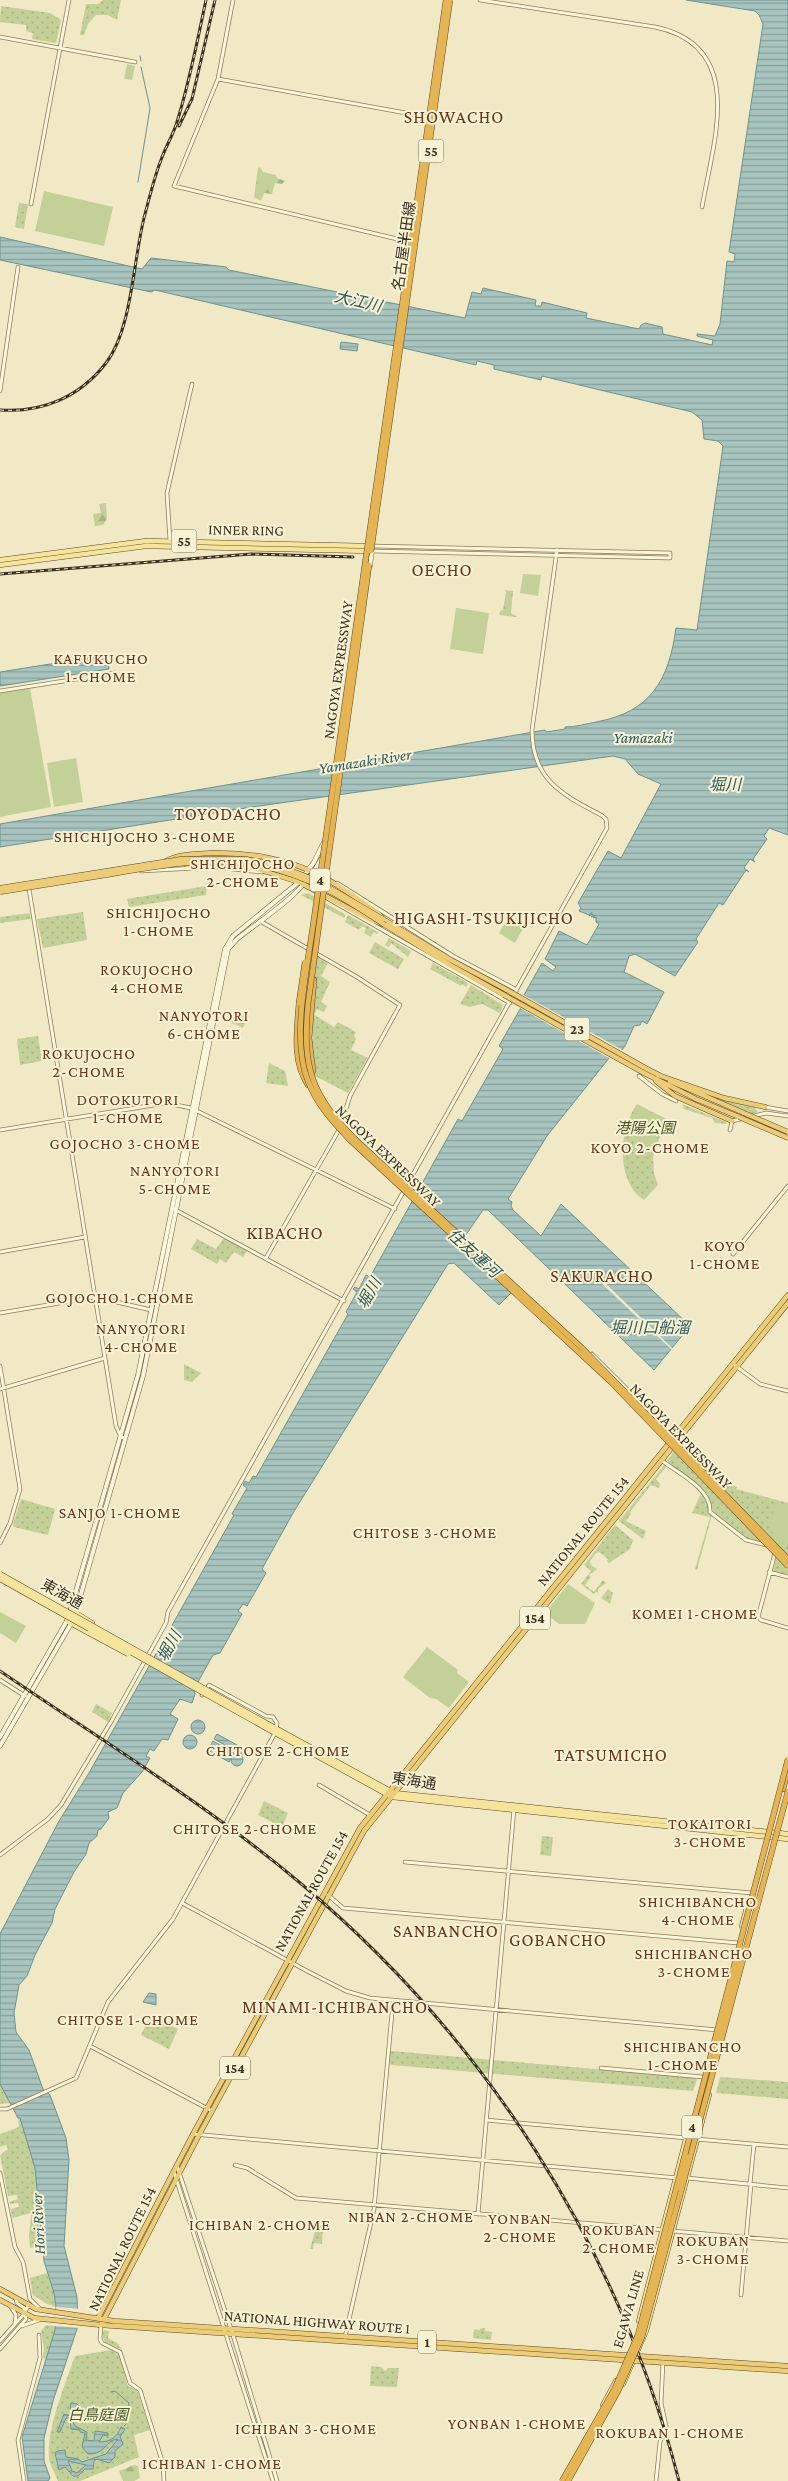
<svg xmlns="http://www.w3.org/2000/svg" width="788" height="2481" font-family="'Crimson Pro','Noto Sans JP',serif">
<defs>
<pattern id="green-dots" width="8" height="8" patternUnits="userSpaceOnUse" patternTransform="scale(1.25)"><rect width="8" height="8" fill="#c3d098"/><path d="M2 2h.1M6 6h.1" fill="none" stroke="#a8b383" stroke-width="1.8" stroke-linecap="round"/></pattern>
<pattern id="forest-firs" width="22" height="20" patternUnits="userSpaceOnUse" patternTransform="scale(1.25)"><rect width="22" height="20" fill="#c3d098"/><path d="M5 1l3.5 6h-7zM16 11l3.5 6h-7z" fill="#a8b383"/></pattern>
<pattern id="water-rules" width="6" height="5" patternUnits="userSpaceOnUse" patternTransform="scale(1.25)"><rect width="6" height="5" fill="#a7c4bf"/><path d="M0 2.5h6" fill="none" stroke="#89a09b"/></pattern>
</defs>
<rect width="100%" height="100%" fill="#f1e9c5"/>
<path fill="url(#green-dots)" d="M103,0H121L117,20L108,15H96L88,24L84,35H80L86,4H98Z
M1,6L50,13L61,20L56,43L32,39L33,33L26,31V25L0,22Z
M19,203L28,204L24,229L15,227Z
M207,886L206,895L129,907L127,899Z
M308,893L346,915L344,918L301,895Z
M83,912L87,940L43,948L37,919Z
M30,913L31,919L0,923V917Z
M348,915L378,932L377,934L373,932L371,937L364,933L366,928L362,926L359,930L345,922Z
M389,938L411,951L408,957L391,943L389,947L385,945Z
M375,942L404,959L398,969L369,953Z
M314,955L328,963L321,976L330,982L321,1002L327,1006L324,1012L317,1009L315,1013L299,1004L304,974Z
M433,963L465,981L468,984L466,987L462,984L461,986L430,969Z
M471,985L503,1005L500,1013L482,1004L470,1007L460,1004Z
M236,1009L248,1017L243,1028L232,1023Z
M313,1014L334,1027L338,1022L356,1032L354,1036L356,1039L351,1050L368,1058L348,1093L315,1076L312,1055Z
M38,1036L42,1061L20,1065L17,1039Z
M269,1063L285,1071L288,1086L266,1083Z
M718,1099L754,1107L758,1112L752,1114Z
M637,1104L666,1119L653,1157L654,1173L658,1185L644,1200C615,1181 619,1129 637,1104Z
M682,1104L726,1122V1124L715,1123L712,1118L684,1109Z
M224,1238L247,1251L243,1257L234,1252L226,1263L220,1259L217,1264L191,1249L197,1239L216,1249Z
M184,1364L201,1373L192,1382L184,1380Z
M679,1445L725,1481L737,1487L736,1489L788,1503V1575L773,1571L777,1549L774,1545L747,1538L714,1513L707,1494L667,1461Z
M665,1464L667,1466L656,1479L660,1484L659,1488L651,1485L630,1512L631,1514L626,1521L646,1531L643,1539L619,1521Z
M701,1493L709,1507L708,1514L712,1515L697,1570L695,1569L710,1517L692,1513Z
M21,1499L55,1509L48,1535L14,1527L13,1524Z
M615,1525L633,1540L630,1549L609,1563L607,1561L608,1559L599,1552L596,1553L590,1561L591,1565L597,1569L589,1575L591,1577L585,1585L594,1592L603,1580L606,1583L598,1589V1593L596,1592L594,1594L581,1584L591,1571L584,1565Z
M608,1589L613,1593L610,1604L601,1598Z
M96,1704L112,1713L108,1722L92,1712Z
M264,1801L288,1813L282,1827L258,1815Z
M542,1836L553,1837L551,1856L540,1855Z
M151,2015L178,2029L169,2049L141,2035Z
M392,2051L695,2078L697,2080L693,2091L392,2065L389,2063L390,2052Z
M720,2077L788,2082V2099L716,2093Z
M0,2084L10,2103L0,2104Z
M20,2117L35,2168L42,2246L30,2248L29,2235L31,2216V2213L12,2218L11,2209L19,2207L18,2203L10,2204L9,2202L18,2199L17,2195L8,2196L0,2155L8,2149L6,2145L0,2147V2134L19,2127L18,2118Z
M317,2224L323,2226L322,2244L314,2243L313,2249H310Z
M47,2273L54,2293L56,2307L47,2304L33,2295L30,2278Z
M46,2325L54,2326L56,2329L46,2359L43,2358L44,2348L41,2331Z
M481,2328H485V2331L492,2332L491,2340L473,2338L474,2329L480,2330Z
M104,2330L109,2331L108,2338L117,2343L123,2350L105,2342L102,2335Z
M111,2350L119,2355L128,2386L137,2390L150,2430L134,2435L139,2457L80,2481H58C56,2475 52,2469 50,2463C43,2437 66,2382 75,2356Z
M371,2366L381,2367L385,2371L388,2368H399L397,2387L370,2386Z"/>
<path fill="url(#forest-firs)" d="M260,167L263,172L276,175L277,178L285,181L282,184L275,183L272,194L264,193L261,201L254,197L258,168Z
M106,503L107,519L103,525L95,526L93,514L101,513L99,504Z
M504,590L513,591L511,613L517,617L499,615L500,611L503,610L506,592Z
M134,2465L138,2466L140,2478L134,2481H123L119,2471Z"/>
<path fill="#c3d098" d="M127,64L135,66L132,80L124,79Z
M44,191L113,207L104,246L35,231Z
M523,574L541,575L538,596L520,593Z
M456,608L489,613L483,654L450,649Z
M30,688L51,807L0,817V693Z
M76,758L83,802L54,807L47,763Z
M509,916L525,925L515,943L499,933Z
M637,1106L663,1117L664,1121L654,1148L629,1139L627,1134Z
M775,1503L788,1506V1545C766,1538 770,1521 775,1503Z
M568,1584L595,1603L585,1624H559L545,1613Z
M0,1612L26,1626L16,1643L0,1633Z
M427,1647L458,1670L457,1673L469,1682L449,1708L436,1699L430,1698L403,1677Z
M498,2064L515,2066L514,2074L497,2072Z
M524,2067L541,2068V2076L523,2075Z"/>
<path fill="url(#water-rules)" stroke="#6c938e" d="M686,0H788V835L769,828L764,836L767,839L753,859L755,862L750,859L744,868L749,872L746,870L723,905L719,903L696,939L698,942L675,976L635,954L629,956L624,972L664,992L647,1024L642,1021L640,1025L634,1026L625,1046L614,1060L610,1057L547,1136L508,1199L512,1202L511,1206L513,1210L541,1236L561,1204L690,1326L654,1370L488,1210H483L463,1239L512,1292L499,1305L454,1263L448,1264L293,1513L262,1569L266,1573L247,1606L243,1604L238,1611L242,1614L220,1653L213,1655L194,1689L195,1694L192,1703L180,1699L170,1714L178,1719L168,1740L162,1739L154,1751L150,1749L146,1756L150,1758L142,1772L123,1793L117,1808L108,1812L109,1818L101,1829L98,1830L97,1836L89,1843L86,1854L74,1872L55,1909L52,1923L35,1955L27,1976L19,1985L14,2013L16,2032L29,2050L43,2089L50,2095L66,2138L69,2160L64,2246L77,2297L78,2326L53,2401L44,2438V2461L50,2478L48,2481H28L22,2437L55,2330L56,2307L54,2293L44,2261L35,2168L20,2118H18L0,2084V1934L59,1821L89,1773L234,1515L232,1514L247,1488L243,1485L245,1481L249,1483L253,1476L256,1477L348,1314L346,1312L357,1292L353,1289L355,1287L359,1289L366,1275L370,1277L458,1119L462,1121L503,1049L499,1046L527,997L524,995L542,963L553,971L556,967L545,959L559,931L587,945L599,924L596,922V917L593,918L595,916L591,917L593,914L589,916L592,912L589,915L579,911L581,908L578,903L608,851L621,858L661,784L638,774L625,759L613,756L252,807L0,847V824L545,730L546,732L565,729V727C575,727 586,724 596,722C651,712 669,680 676,628L697,630L723,446L718,441L704,439L702,420L692,412L542,376L541,380L494,369V365L477,361L476,365L155,290L151,292L0,260V237L142,269L151,258L226,267L229,270L465,318L472,292L481,294L483,288L536,300L535,306H541L542,302L587,313L586,318L639,329L641,325L645,323L662,327L663,334L712,345L713,340L697,336V334L715,336L720,324L727,261L734,262L735,254L729,252L763,24L759,15L755,11Z
M341,342L358,344L357,351L340,349Z
M107,655L109,669L0,686V672Z
M191 1727a7 7 0 1 1 14 0a7 7 0 1 1-14 0Z
M217,1734L248,1751L239,1749L247,1754L245,1756L214,1739Z
M183 1742a7 7 0 1 1 14 0a7 7 0 1 1-14 0Z
M213,1741L234,1753L229,1762L208,1750Z
M231 1760a6 6 0 1 1 12 0a6 6 0 1 1-12 0Z
M149,1993L156,1994V2005L143,2002Z
M71,2403L77,2404L82,2409L73,2422L75,2426L87,2432L86,2440L94,2441L95,2431L108,2433V2436L103,2435L99,2442C111,2442 117,2437 121,2427L125,2429L120,2437L123,2444L115,2451V2457L109,2463L97,2459L94,2461L93,2469H85L78,2476H73L70,2473L73,2471L77,2473L86,2465L68,2461L72,2470L69,2472L65,2467L59,2470L55,2453L57,2451L65,2450L66,2457L78,2459L82,2462L106,2454L118,2439C106,2440 105,2455 88,2454L82,2447L85,2433L80,2432V2430L71,2429L70,2418H66L60,2432H57L64,2414L72,2416L74,2411L70,2409Z"/>
<path fill="#f1e9c5" d="M522,994L621,1049L623,1052L616,1062L518,1007L523,997Z
M600,1278L662,1338L673,1349L672,1350L598,1280Z
M56,2307L81,2309L80,2328L54,2326Z"/>
<g fill="none" stroke-linecap="round" stroke-linejoin="round">
<path stroke="#6c938e" stroke-width="1" d="M140,56L141,61
M138,182L150,108L141,67
M111,2392L115,2391L129,2403L127,2423L124,2426"/>
<defs>
<path id="tertiary" d="M233,0L218,79L174,186L410,242
M480,0L655,27C748,46 713,142 702,207
M0,37L135,62
M218,79L428,117
M31,204L69,0
M0,391L18,267
M170,541L167,493L192,384
M372,551L670,558V553L373,546
M0,691L115,673
M141,871L214,867L262,872
M337,883L453,956L517,990
M29,889L116,1426L121,1437L125,1438
M325,897L510,1003
M260,921L357,977L400,1005L350,1096L340,1128L266,1258
M639,1076L662,1094L676,1101
M765,1107L788,1111
M0,1130L166,1103L191,1108L395,1209
M730,1130L732,1121L766,1113L788,1116
M172,1208L344,1301
M0,1252L85,1237
M733,1254L788,1186
M0,1313L95,1297L151,1310
M592,1354L678,1440
M733,1364L760,1384L788,1391
M0,1366L20,1489L10,1523L0,1543
M0,1389L105,1358
M661,1460C678,1473 712,1489 710,1512L746,1540L766,1545
M775,1553L758,1617L761,1620L788,1628
M769,1572L788,1577
M0,1680L25,1696
M319,1785L370,1815
M0,1855L48,1819L61,1805L112,1720L166,1623L168,1612L607,828L606,819L601,815C563,795 532,780 532,730L557,550
M405,1862L752,1893
M328,1895L343,1908L738,1943
M182,1903L309,1972L346,1991L370,1998L718,2030
M90,2046L212,2111
M601,2068L703,2077
M0,2109H7L76,2078L108,2002L173,1919L275,1733L277,1723L273,1717L266,1716L209,1685L202,1695
M486,2120L687,2138
M193,2134L678,2178
M696,2139L788,2147
M235,2165L247,2168L296,2198L664,2230
M177,2166L233,2335L277,2481
M174,2172L273,2481
M0,2173L15,2247L23,2262L30,2299L39,2308
M687,2178L788,2188
M750,2184L754,2144
M478,2214L514,1809
M673,2231L788,2241
M741,2295L751,2184
M11,2307L16,2315L15,2323
M101,2325L100,2339L102,2343L120,2352L130,2383L140,2390L163,2464L164,2481
M22,2326L39,2320
M345,2337L374,2209L393,2002
M0,2341L24,2314L29,2304
M0,2349L26,2319L24,2308L17,2303L16,2299
M24,2481L18,2440L40,2358L39,2335
M656,2481L660,2442L666,2426L661,2403L663,2362"/>
<path id="secondary" d="M370,566L372,551
M304,876L314,862L324,842
M70,1612L138,1375L225,949L233,936L299,882
M75,1615L143,1376L228,949L237,939C267,915 304,894 321,859
M0,1737L68,1619
M0,1746L72,1622"/>
<path id="primary" d="M0,560L146,541L369,546
M0,565L146,546L370,551
M71,1610L92,1623
M67,1621L89,1633
M268,1724L394,1793L788,1834
M266,1728L392,1797L788,1839
M742,1926L747,1907
M639,2321L686,2139
M623,2384L646,2331L709,2095
M603,2405L616,2381"/>
<path id="trunk" d="M166,861C178,854 196,854 211,853C248,852 290,859 323,877C342,887 360,901 378,913L383,919L451,960L507,990
M187,865L214,864L251,867L299,882L371,920L385,925L450,965L504,995
M647,1069L659,1075
M644,1073L696,1099L739,1117
M658,1075L724,1098L765,1107
M656,1081L675,1096L732,1121
M670,1081L744,1113
M0,2289L36,2309L114,2321L788,2366
M0,2300L34,2318L101,2325L788,2371
M98,2318L193,2134L360,1828L788,1295
M101,2325L199,2135L364,1831L788,1303"/>
<path id="motorway" d="M299,1003C297,1031 292,1061 308,1085
M313,1071L309,1038L314,980
M783,1789L788,1769
M708,2082L713,2058
M565,2481L572,2468"/>
</defs>
<use href="#tertiary" stroke="#8d7b5a" stroke-width="4.5"/>
<use href="#secondary" stroke="#6f5c3d" stroke-width="5"/>
<use href="#primary" stroke="#5b482e" stroke-width="5.5"/>
<use href="#trunk" stroke="#5b482e" stroke-width="5.5"/>
<use href="#motorway" stroke="#5b482e" stroke-width="6"/>
<use href="#tertiary" stroke="#fbf5d9" stroke-width="3"/>
<use href="#secondary" stroke="#fbf5d9" stroke-width="4"/>
<use href="#primary" stroke="#f5e49b" stroke-width="4.5"/>
<use href="#trunk" stroke="#eccc76" stroke-width="4.5"/>
<use href="#motorway" stroke="#e4b552" stroke-width="5"/>
<defs>
<path id="rail" d="M179,126L192,99L215,0
M0,410C42,413 80,397 106,363C132,329 133,262 144,218C149,199 154,178 161,160C165,148 172,137 176,125C189,85 197,42 206,0
M0,574L251,554L353,557
M0,1671C101,1740 206,1804 299,1882C485,2037 619,2247 679,2481"/>
</defs>
<use href="#rail" stroke="#3c301e" stroke-width="3"/>
<use href="#rail" stroke="#f8f2d5" stroke-width="1" stroke-dasharray="4" stroke-linecap="butt"/>
<defs>
<path id="primary-bridge" d="M0,1574L268,1724
M0,1579L266,1728
M89,1633L128,1654"/>
<path id="trunk-bridge" d="M0,888L182,859H246L282,867L318,881L383,919
M0,892C37,886 75,880 112,874C169,864 225,854 281,871C319,882 353,904 385,925
M507,990L647,1069
M504,995L644,1073
M744,1113L788,1132
M739,1117L788,1138"/>
<path id="motorway-bridge" d="M446,0L313,926C307,970 291,1040 308,1081C317,1105 333,1122 350,1140L611,1382L788,1566
M371,551L450,0
M369,565L308,1004C302,1068 311,1095 357,1141L582,1348L788,1559
M299,1003L305,962
M713,2058L743,1948
M679,2188L687,2157
M562,2481L614,2390L638,2335L788,1759
M568,2481L618,2391L642,2337L788,1791"/>
</defs>
<use href="#primary-bridge" stroke="#5b482e" stroke-width="5.5" stroke-linecap="butt"/>
<use href="#trunk-bridge" stroke="#5b482e" stroke-width="5.5" stroke-linecap="butt"/>
<use href="#motorway-bridge" stroke="#5b482e" stroke-width="6" stroke-linecap="butt"/>
<use href="#primary-bridge" stroke="#f5e49b" stroke-width="4.5"/>
<use href="#trunk-bridge" stroke="#eccc76" stroke-width="4.5"/>
<use href="#motorway-bridge" stroke="#e4b552" stroke-width="5"/>
</g>
<g text-anchor="middle" dominant-baseline="central" stroke-width="4" stroke-linejoin="round" paint-order="stroke">
<g fill="#f8f2d5" stroke="#746a55" stroke-width="1">
<rect x="418.5" y="139.5" width="25" height="23" rx="4"/>
<rect x="171.5" y="529.5" width="25" height="23" rx="4"/>
<rect x="310" y="868.5" width="20" height="23" rx="4"/>
<rect x="564.5" y="1017.5" width="25" height="23" rx="4"/>
<rect x="520" y="1606.5" width="30" height="23" rx="4"/>
<rect x="220" y="2056.5" width="30" height="23" rx="4"/>
<rect x="682" y="2115.5" width="20" height="23" rx="4"/>
<rect x="418" y="2330.5" width="18" height="23" rx="4"/>
</g>
<g font-size="14" font-weight="bold" fill="#3c301e">
<text x="431" y="151">55</text>
<text x="184" y="541">55</text>
<text x="320" y="880">4</text>
<text x="577" y="1029">23</text>
<text x="535" y="1618">154</text>
<text x="235" y="2068">154</text>
<text x="692" y="2127">4</text>
<text x="427" y="2342">1</text>
</g>
<g font-size="15" fill="#3c301e" stroke="#f8f2d5">
<text transform="translate(404 246) rotate(-82)">名古屋半田線</text>
<text transform="translate(246 530) rotate(1)">INNER RING</text>
<text transform="translate(338 670) rotate(-82)">NAGOYA EXPRESSWAY</text>
<text transform="translate(388 1156) rotate(44)">NAGOYA EXPRESSWAY</text>
<text transform="translate(681 1436) rotate(46)">NAGOYA EXPRESSWAY</text>
<text transform="translate(583 1531) rotate(-51)">NATIONAL ROUTE 154</text>
<text transform="translate(62 1594) rotate(29)">東海通</text>
<text transform="translate(414 1781) rotate(9)">東海通</text>
<text transform="translate(311 1891) rotate(-61)">NATIONAL ROUTE 154</text>
<text transform="translate(122 2249) rotate(-64)">NATIONAL ROUTE 154</text>
<text transform="translate(628 2309) rotate(-74)">EGAWA LINE</text>
<text transform="translate(317 2322) rotate(4)">NATIONAL HIGHWAY ROUTE 1</text>
</g>
<g font-size="15" font-style="italic" fill="#465a24" stroke="#f8f2d5">
<text x="645" y="1128">港陽公園</text>
<text x="98" y="2415">白鳥庭園</text>
</g>
<g font-size="16" font-style="italic" fill="#2d5a5d" stroke="#f8f2d5">
<text transform="translate(358 301) rotate(13)">大江川</text>
<text x="643" y="737">Yamazaki</text>
<text transform="translate(365 761) rotate(-9)">Yamazaki River</text>
<text x="725" y="784">堀川</text>
<text transform="translate(474 1253) rotate(42)">住友運河</text>
<text transform="translate(369 1293) rotate(-61)">堀川</text>
<text x="650" y="1327">堀川口船溜</text>
<text transform="translate(169 1646) rotate(-61)">堀川</text>
<text transform="translate(38 2224) rotate(-93)">Hori River</text>
</g>
<g font-size="16" letter-spacing="1" fill="#6b351b" stroke="#f8f2d5">
<text x="101" y="658">KAFUKUCHO<tspan x="101" dy="18">1-CHOME</tspan></text>
<text x="145" y="836">SHICHIJOCHO 3-CHOME</text>
<text x="243" y="863">SHICHIJOCHO<tspan x="243" dy="18">2-CHOME</tspan></text>
<text x="159" y="912">SHICHIJOCHO<tspan x="159" dy="18">1-CHOME</tspan></text>
<text x="147" y="969">ROKUJOCHO<tspan x="147" dy="18">4-CHOME</tspan></text>
<text x="204" y="1015">NANYOTORI<tspan x="204" dy="18">6-CHOME</tspan></text>
<text x="89" y="1053">ROKUJOCHO<tspan x="89" dy="18">2-CHOME</tspan></text>
<text x="128" y="1099">DOTOKUTORI<tspan x="128" dy="18">1-CHOME</tspan></text>
<text x="125" y="1143">GOJOCHO 3-CHOME</text>
<text x="650" y="1147">KOYO 2-CHOME</text>
<text x="175" y="1170">NANYOTORI<tspan x="175" dy="18">5-CHOME</tspan></text>
<text x="725" y="1245">KOYO<tspan x="725" dy="18">1-CHOME</tspan></text>
<text x="120" y="1297">GOJOCHO 1-CHOME</text>
<text x="141" y="1328">NANYOTORI<tspan x="141" dy="18">4-CHOME</tspan></text>
<text x="120" y="1512">SANJO 1-CHOME</text>
<text x="425" y="1532">CHITOSE 3-CHOME</text>
<text x="695" y="1613">KOMEI 1-CHOME</text>
<text x="278" y="1750">CHITOSE 2-CHOME</text>
<text x="710" y="1823">TOKAITORI<tspan x="710" dy="18">3-CHOME</tspan></text>
<text x="245" y="1828">CHITOSE 2-CHOME</text>
<text x="698" y="1901">SHICHIBANCHO<tspan x="698" dy="18">4-CHOME</tspan></text>
<text x="694" y="1953">SHICHIBANCHO<tspan x="694" dy="18">3-CHOME</tspan></text>
<text x="128" y="2019">CHITOSE 1-CHOME</text>
<text x="683" y="2046">SHICHIBANCHO<tspan x="683" dy="18">1-CHOME</tspan></text>
<text x="411" y="2216">NIBAN 2-CHOME</text>
<text x="520" y="2218">YONBAN<tspan x="520" dy="18">2-CHOME</tspan></text>
<text x="260" y="2224">ICHIBAN 2-CHOME</text>
<text x="619" y="2229">ROKUBAN<tspan x="619" dy="18">2-CHOME</tspan></text>
<text x="713" y="2240">ROKUBAN<tspan x="713" dy="18">3-CHOME</tspan></text>
<text x="517" y="2423">YONBAN 1-CHOME</text>
<text x="306" y="2428">ICHIBAN 3-CHOME</text>
<text x="670" y="2432">ROKUBAN 1-CHOME</text>
<text x="212" y="2463">ICHIBAN 1-CHOME</text>
</g>
<g font-size="18" letter-spacing="1" fill="#6b351b" stroke="#f8f2d5">
<text x="454" y="117">SHOWACHO</text>
<text x="442" y="570">OECHO</text>
<text x="228" y="814">TOYODACHO</text>
<text x="484" y="918">HIGASHI-TSUKIJICHO</text>
<text x="285" y="1233">KIBACHO</text>
<text x="602" y="1276">SAKURACHO</text>
<text x="611" y="1755">TATSUMICHO</text>
<text x="446" y="1931">SANBANCHO</text>
<text x="558" y="1940">GOBANCHO</text>
<text x="335" y="2007">MINAMI-ICHIBANCHO</text>
</g>
</g>
</svg>
